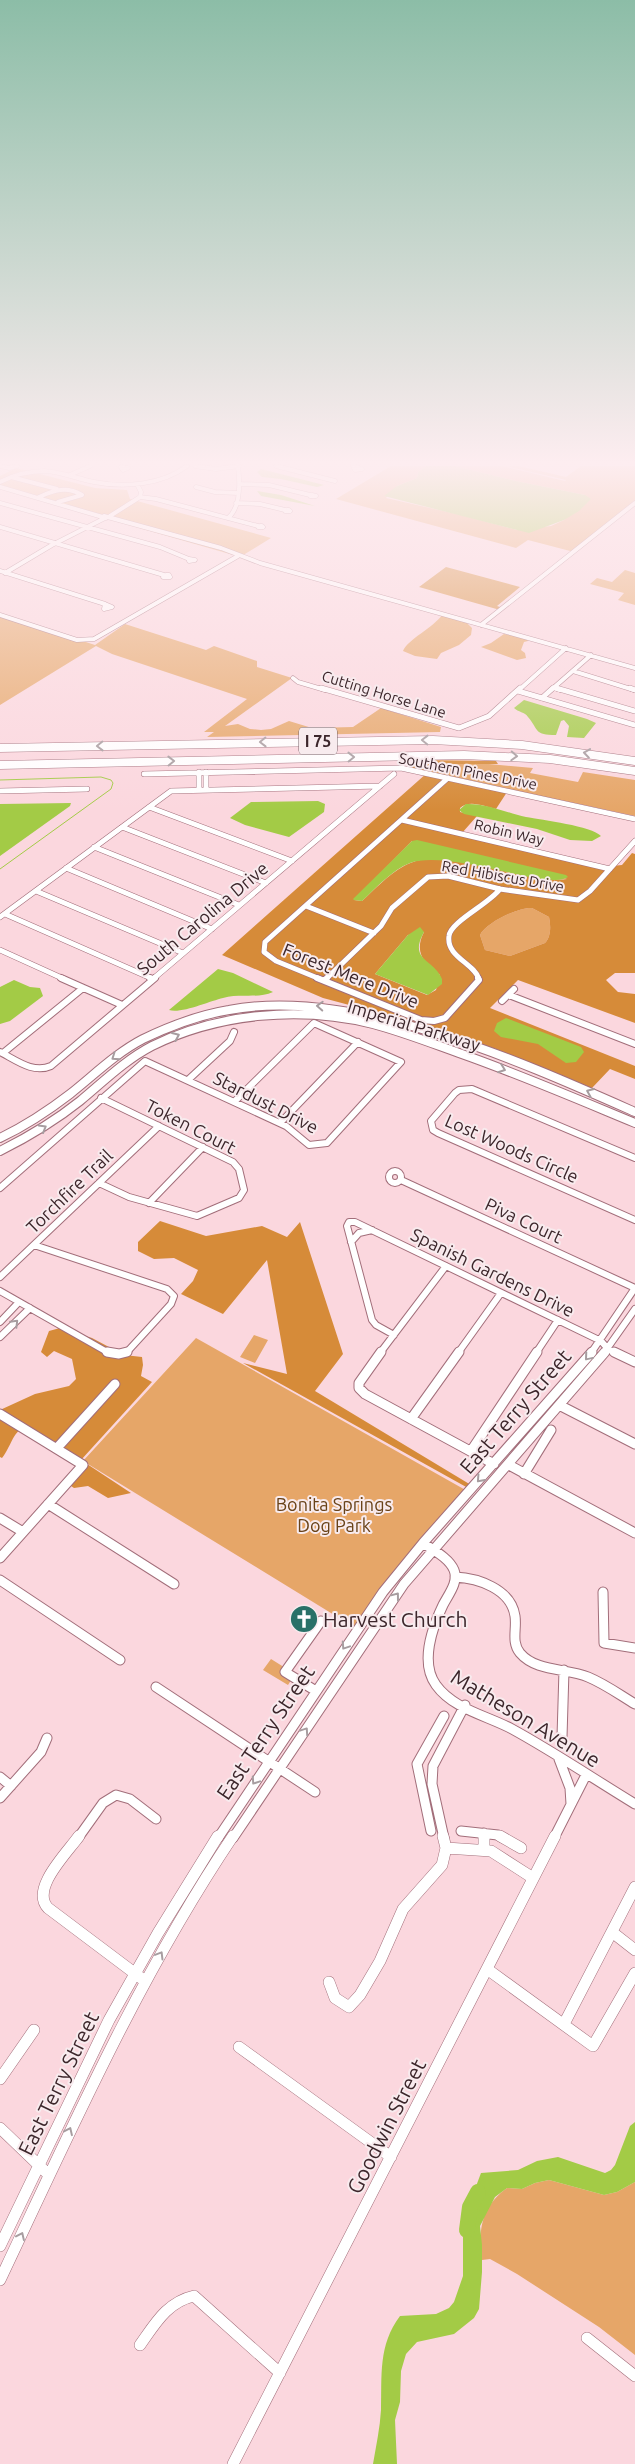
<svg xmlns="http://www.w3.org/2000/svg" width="635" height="2464" font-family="Ubuntu,sans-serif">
<rect width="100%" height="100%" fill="#fbd7de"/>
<path fill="#e6a668" d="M391,466H426L418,472L417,478L397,486L386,498L461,515L517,530L551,526L564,520L585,495L516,481L455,466H502L565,481L566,480L506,466H518L566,477L581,466H635V505L574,552L528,540L516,548L336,499Z
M16,468L95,488L127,490L130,499L271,538L240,557L0,488V476Z
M625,570L635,573V605L618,600L624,593L590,584L597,578L612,582Z
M0,614L95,645L125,624L206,650L214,646L257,661V667L292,678L225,726L238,724L250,729L261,730L271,729L289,721L312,728L353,727L381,708L441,727L440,732L207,737L214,732H204L247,699L112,654L96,646L0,705Z
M442,615L466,622L472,628L471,635L459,645L441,653L437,659L415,656L403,651C408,639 433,628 442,615Z
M504,634L526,638L528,641L524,642L521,650L525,653L526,658L517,660L481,647L491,643Z
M431,764H489L533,768L530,773L578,782L583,772L635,780V816L426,771Z
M532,908L549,917C551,926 551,937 545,943L510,956L485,950L480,935C486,923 518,907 532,908Z
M254,1335L268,1340L255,1363L240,1357Z
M196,1338L469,1492L357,1629L83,1461Z
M271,1659L295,1674L288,1685L263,1670Z
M549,2180L604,2195L617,2192L635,2182V2355L599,2327L517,2274L490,2259L482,2260C478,2230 481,2207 507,2188L522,2189L535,2183Z"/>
<path fill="#d68b39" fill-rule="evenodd" d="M446,567L520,587L497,606L503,608L500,610L419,587Z
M418,760L496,761L498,764H430L424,771L509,789L496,809C485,807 470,799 460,808V812L477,816L462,833L602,867L622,865L632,853L635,854V973H615L606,980L618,992L635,994V1023L518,980L490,1008L635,1066V1079L610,1069L592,1088L496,1049L413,1022L323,998L222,955L427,773L408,767ZM412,841L567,879C553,881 538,877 525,875C487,870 440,846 404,866C388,875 375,889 362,901L354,900ZM532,908L549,917C551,926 551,937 545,943L510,956L485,950L480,935C486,923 518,907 532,908ZM424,932C414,951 423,964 440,975L436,990L427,995L375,974L408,935Z
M160,1221L206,1236L262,1226L287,1237L300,1222L343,1354L315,1391L471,1485L468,1488L243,1363L287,1374L267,1260L223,1314L181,1294L193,1281L198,1270L174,1258L154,1259L138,1251V1242Z
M60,1328L92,1338L124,1355L142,1357L143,1365L141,1376L152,1382L81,1460L131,1493L108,1498L88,1486L74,1488L68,1484L78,1467L25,1426C12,1433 11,1447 2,1458L0,1457V1410L35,1394L69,1386L76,1379L72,1359L54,1351L47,1357L41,1352L49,1331Z"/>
<path fill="#a3cb46" d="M426,466H455L516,481L585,495L591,499L579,511L564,520L529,533L384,496L397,486L417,478L418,472Z
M261,469L324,485L317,487L281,479L262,477L257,472Z
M257,491L281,495L315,506L261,496Z
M524,700L587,719L596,723L584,738L567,737L569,726L564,720L561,721L556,735C534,735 539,730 528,717C525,712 518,712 514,708Z
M318,801L325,804L324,812L289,837L245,825L230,818L251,802Z
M71,803L70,806L0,856V804Z
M466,804C486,803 507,813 526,817C542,820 592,826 601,836L592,841L570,840L537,829L464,814L459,810Z
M417,840L566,875L568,877C549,891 450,849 410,863C392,870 376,888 362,901L354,900L353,899L412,841Z
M420,927L424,932C408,961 434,959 442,979V984L428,995L375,974L408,935Z
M218,969L233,973L273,992C258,999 239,993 223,998C210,1001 181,1014 169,1010Z
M14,980L30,987L40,988L43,996L10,1021L0,1024V987Z
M506,1018L581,1047L584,1052L576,1062L566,1063L538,1044L501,1037L494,1031L497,1023Z
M635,2122V2182L617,2192L604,2195L549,2180L535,2183L522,2189L507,2188L495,2197L480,2226L482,2245V2272L479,2309L474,2318L454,2334L417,2342L406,2354L401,2371L400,2402L395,2420L397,2464H373C376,2446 380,2428 381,2410C382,2376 378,2345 400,2316L436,2314L449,2308L454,2302L463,2276V2228L470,2212L475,2189L481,2173L518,2170L537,2161L558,2157L605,2173L611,2170L615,2165L630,2126Z"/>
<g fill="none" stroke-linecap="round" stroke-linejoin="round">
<path stroke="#a3cb46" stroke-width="1" d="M0,780L101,777L111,780L113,783L111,789L0,869"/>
<path stroke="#a3cb46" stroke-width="16" d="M467,2230L470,2207L478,2192"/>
<defs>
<path id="minor-far4" d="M0,466L9,468L17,466
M195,466L216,469L239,466
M276,466L335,481
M353,466L355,470L362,469L354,466
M121,467L128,468L123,470Z
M70,475L90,466
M11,477L57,489
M0,482C14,475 29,471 45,471C62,472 78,479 94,482C124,488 162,485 187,466
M240,484L269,485L310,495
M0,487L106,518
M196,487L215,492L238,493
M312,495L316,496H310Z
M39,497C54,490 67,486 82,495L58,502
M140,497L156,499L258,526
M0,503L160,547L189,559
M236,503L260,504L285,510
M287,510H289L290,511H285Z
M104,516L221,548L260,563L635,668
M110,516L140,497L141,492L137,484
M228,518C241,507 240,482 238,466
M260,526H262L263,527H258Z
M0,527L164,575
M189,559L195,560L189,561Z
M0,571L105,604
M5,573L52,545L105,518
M166,575H169L170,577H163Z
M105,604L112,607L104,609Z
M0,615L77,640L94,639L238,556
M481,625L635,503
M573,671L634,690
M293,678L298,682L325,690
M554,688L560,690
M519,690L566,648
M551,690L591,655"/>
<path id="minor-far3" d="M321,688L459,728L489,716L520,688
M556,688L635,711
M630,688L635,690
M518,691L635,725
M542,698L553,688
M199,772V790
M206,772V790
M144,774L401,768L635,819
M0,791L87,789
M149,807L292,861
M402,820L610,869
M122,827L266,883
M94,847L239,905
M66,868L212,929
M36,891L183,953
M306,906L374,933
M5,914L153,979
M0,917L171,791L380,786
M0,950L64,979
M153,979L394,774
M320,979L276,961L264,952L265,942L448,778
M326,979L381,926L392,908L428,877L448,876L500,889L578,900L590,891L635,841
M479,979C474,963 446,957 449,936C450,922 489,904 500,889"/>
<path id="minor-far2" d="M61,978L122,1005
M150,978L153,979
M317,978L421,1020L434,1021L445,1018L479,980L478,978
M325,980L327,978
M509,995L635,1044
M502,1001L514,989
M0,1052C16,1060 33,1074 51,1066L155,978
M3,1053L83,988
M188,1080L230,1041L234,1032
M280,1123L358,1042
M635,1158L472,1089L459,1090L455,1093L431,1121L433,1130L438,1133L635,1220
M389 1177a6 6 0 1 1 12 0a6 6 0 1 1-12 0Z
M401,1180L635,1288
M99,1183L129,1197L197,1216L239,1198L244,1190L239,1169L233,1162L101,1098
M0,1188L145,1061L286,1126L309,1145L327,1143L401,1062L314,1023L234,1102
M149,1203L203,1147
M351,1242L359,1233L372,1230
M34,1245L167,1289L174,1296L171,1304L127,1352L122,1353
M0,1277L159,1126
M0,1291L107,1352L114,1353
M0,1322L19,1302
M394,1335L376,1325L372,1320L347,1226L349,1222H355L601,1341L608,1349L617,1353
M0,1337L30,1308
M380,1353L446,1266
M458,1353L501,1293
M536,1353L558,1320
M591,1353L635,1288
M604,1353L635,1309"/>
<path id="minor-far1" d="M107,1352L119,1354L127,1352
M381,1352L359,1383V1388L365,1394L494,1464
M614,1352L635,1362
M561,1406L635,1444
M0,1414L83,1465L0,1558
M411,1419L459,1352
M57,1448L115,1384
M471,1451L537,1352
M509,1465L635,1533
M524,1474L551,1430
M48,1504L174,1584
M0,1518L23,1532
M423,1543C433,1550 449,1558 454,1570C459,1582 448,1595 443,1605C432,1628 420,1663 436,1685C453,1709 488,1716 512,1729C554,1752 594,1779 635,1804
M455,1577C478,1578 511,1589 515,1616C517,1629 511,1642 520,1653C536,1672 567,1668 588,1677C605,1684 620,1695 635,1704
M0,1580L120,1660
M603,1592L604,1643L635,1648
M156,1687L315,1792
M316,1691L285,1672L321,1621
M562,1737L564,1670
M559,1759L570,1788L571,1804
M0,1777L11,1786
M0,1798L41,1752L47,1738
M431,1831L417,1764L444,1716
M461,1831L498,1835L503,1838
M484,1833V1838
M78,1838L103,1803L116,1795L130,1799L156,1819
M218,1838L383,1592L423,1543L592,1352
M233,1838L404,1584L605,1352
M444,1838L432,1784L433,1766L465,1705
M554,1838L586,1775"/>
<path id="minor" d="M79,1836C67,1853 30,1889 48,1908L145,1981
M484,1836V1849
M500,1836L521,1848
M446,1848L491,1851L533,1878
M612,1932L635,1950
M487,1969L593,2046L635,1973
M329,1982L335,1998L349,2007L360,1995L380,1961L403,1909L442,1865L446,1848L443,1836
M564,2024L635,1887
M239,2047L391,2157
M0,2079L34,2030
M0,2128L49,2175
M0,2246L109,2020L158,1933L218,1836
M0,2280C72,2128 139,1976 233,1836
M587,2338L635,2376
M140,2345C155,2324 167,2302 194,2296L280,2373
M233,2464L555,1836"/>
<path id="major" d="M0,1138C25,1126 48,1111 70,1094C94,1075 116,1053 143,1039C170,1026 199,1015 229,1010C353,986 522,1062 635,1112
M0,1151C28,1137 55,1121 80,1101C103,1082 125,1060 152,1046C219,1013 301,1006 373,1024C403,1032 431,1043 459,1053C519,1074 577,1099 635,1123"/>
<path id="highway" d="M0,748L433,740L522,745L635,761
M0,765L464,755L550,759L635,771"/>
</defs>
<use href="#minor-far4" stroke="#a26e7a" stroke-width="5"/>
<use href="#minor-far3" stroke="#a26e7a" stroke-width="6"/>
<use href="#minor-far2" stroke="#a26e7a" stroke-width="8"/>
<use href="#minor-far1" stroke="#a26e7a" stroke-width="11"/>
<use href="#minor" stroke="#a26e7a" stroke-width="12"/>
<use href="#major" stroke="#a26e7a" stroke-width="10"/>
<use href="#highway" stroke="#a26e7a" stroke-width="9"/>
<use href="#minor-far4" stroke="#fff" stroke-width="4"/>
<use href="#minor-far3" stroke="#fff" stroke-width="5"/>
<use href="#minor-far2" stroke="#fff" stroke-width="6"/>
<use href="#minor-far1" stroke="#fff" stroke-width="9"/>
<use href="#minor" stroke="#fff" stroke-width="11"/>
<use href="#major" stroke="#fff" stroke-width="8"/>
<use href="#highway" stroke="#fff" stroke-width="8"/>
</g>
<defs><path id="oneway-chevron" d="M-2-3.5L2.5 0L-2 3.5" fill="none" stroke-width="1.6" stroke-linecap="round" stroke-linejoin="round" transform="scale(1.25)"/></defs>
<g stroke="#a79da0">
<use href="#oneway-chevron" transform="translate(425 740) rotate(-179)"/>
<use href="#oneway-chevron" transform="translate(263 742) rotate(179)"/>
<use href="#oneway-chevron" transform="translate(100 746) rotate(179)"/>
<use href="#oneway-chevron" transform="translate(587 753) rotate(-172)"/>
<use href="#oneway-chevron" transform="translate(514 756) rotate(3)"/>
<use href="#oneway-chevron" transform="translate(351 757) rotate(-1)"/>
<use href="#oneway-chevron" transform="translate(171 761) rotate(-1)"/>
<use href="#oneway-chevron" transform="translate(320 1006) rotate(-177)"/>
<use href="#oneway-chevron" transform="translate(176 1036) rotate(-24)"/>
<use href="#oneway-chevron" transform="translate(115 1057) rotate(145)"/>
<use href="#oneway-chevron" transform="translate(502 1069) rotate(20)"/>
<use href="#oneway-chevron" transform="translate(590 1092) rotate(-157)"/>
<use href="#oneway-chevron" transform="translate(43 1128) rotate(-30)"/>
<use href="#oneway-chevron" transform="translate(15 1323) rotate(-45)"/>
<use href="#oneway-chevron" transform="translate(588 1357) rotate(130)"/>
<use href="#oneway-chevron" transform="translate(480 1479) rotate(132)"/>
<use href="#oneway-chevron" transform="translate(396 1596) rotate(-53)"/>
<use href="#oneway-chevron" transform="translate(345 1646) rotate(124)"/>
<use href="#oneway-chevron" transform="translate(305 1731) rotate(-56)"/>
<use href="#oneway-chevron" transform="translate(255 1781) rotate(124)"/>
<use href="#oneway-chevron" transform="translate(160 1955) rotate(-59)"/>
<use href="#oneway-chevron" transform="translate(69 2131) rotate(-65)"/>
<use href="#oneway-chevron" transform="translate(21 2236) rotate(-65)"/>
</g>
<linearGradient id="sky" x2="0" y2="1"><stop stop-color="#8cbda7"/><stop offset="0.57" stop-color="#fdedf0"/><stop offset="1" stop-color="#fdedf0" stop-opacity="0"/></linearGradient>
<rect width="635" height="811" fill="url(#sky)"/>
<defs>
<symbol id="church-disc" viewBox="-11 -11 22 22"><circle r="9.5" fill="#297168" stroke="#f8ebee"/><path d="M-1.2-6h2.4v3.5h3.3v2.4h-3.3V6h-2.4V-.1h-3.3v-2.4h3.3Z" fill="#fff"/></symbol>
</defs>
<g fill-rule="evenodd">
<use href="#church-disc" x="288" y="1603" width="32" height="32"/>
</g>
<g text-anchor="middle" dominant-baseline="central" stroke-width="4" stroke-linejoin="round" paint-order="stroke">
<g font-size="15" fill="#3c262b" stroke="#f8ebee">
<text transform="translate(384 694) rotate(17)">Cutting Horse Lane</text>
<text transform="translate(468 771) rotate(11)">Southern Pines Drive</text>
<text transform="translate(509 832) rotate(13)">Robin Way</text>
<text transform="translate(503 876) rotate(10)">Red Hibiscus Drive</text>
</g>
<rect fill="#f8ebee" stroke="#746166" stroke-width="1" x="299" y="727.5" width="38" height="27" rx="4"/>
<g font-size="16" font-weight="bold" fill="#3c262b">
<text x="318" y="741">I 75</text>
</g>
<g font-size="18" fill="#3c262b" stroke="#f8ebee">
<text transform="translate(202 918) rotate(-40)">South Carolina Drive</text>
<text transform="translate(351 975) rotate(22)">Forest Mere Drive</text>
<text transform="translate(414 1025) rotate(17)">Imperial Parkway</text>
<text transform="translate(266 1102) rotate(27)">Stardust Drive</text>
<text transform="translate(191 1126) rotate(27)">Token Court</text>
<text transform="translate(512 1148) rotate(24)">Lost Woods Circle</text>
<text transform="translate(69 1191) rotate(-44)">Torchfire Trail</text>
<text transform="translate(524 1220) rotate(25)">Piva Court</text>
<text transform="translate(493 1272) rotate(26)">Spanish Gardens Drive</text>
</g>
<g font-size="18" fill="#694218" stroke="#f8ebee">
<text x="334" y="1504">Bonita Springs<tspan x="334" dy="21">Dog Park</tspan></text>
</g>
<g font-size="21" fill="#3c262b" stroke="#f8ebee">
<text transform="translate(515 1411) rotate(-49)">East Terry Street</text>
<text transform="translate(526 1718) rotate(31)">Matheson Avenue</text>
<text transform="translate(265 1732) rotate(-56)">East Terry Street</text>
<text transform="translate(58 2083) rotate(-64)">East Terry Street</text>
<text transform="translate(386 2126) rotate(-63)">Goodwin Street</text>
</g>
<g font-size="21" fill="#3c262b" stroke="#f8ebee" text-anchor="start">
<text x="323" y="1619">Harvest Church</text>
</g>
</g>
</svg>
